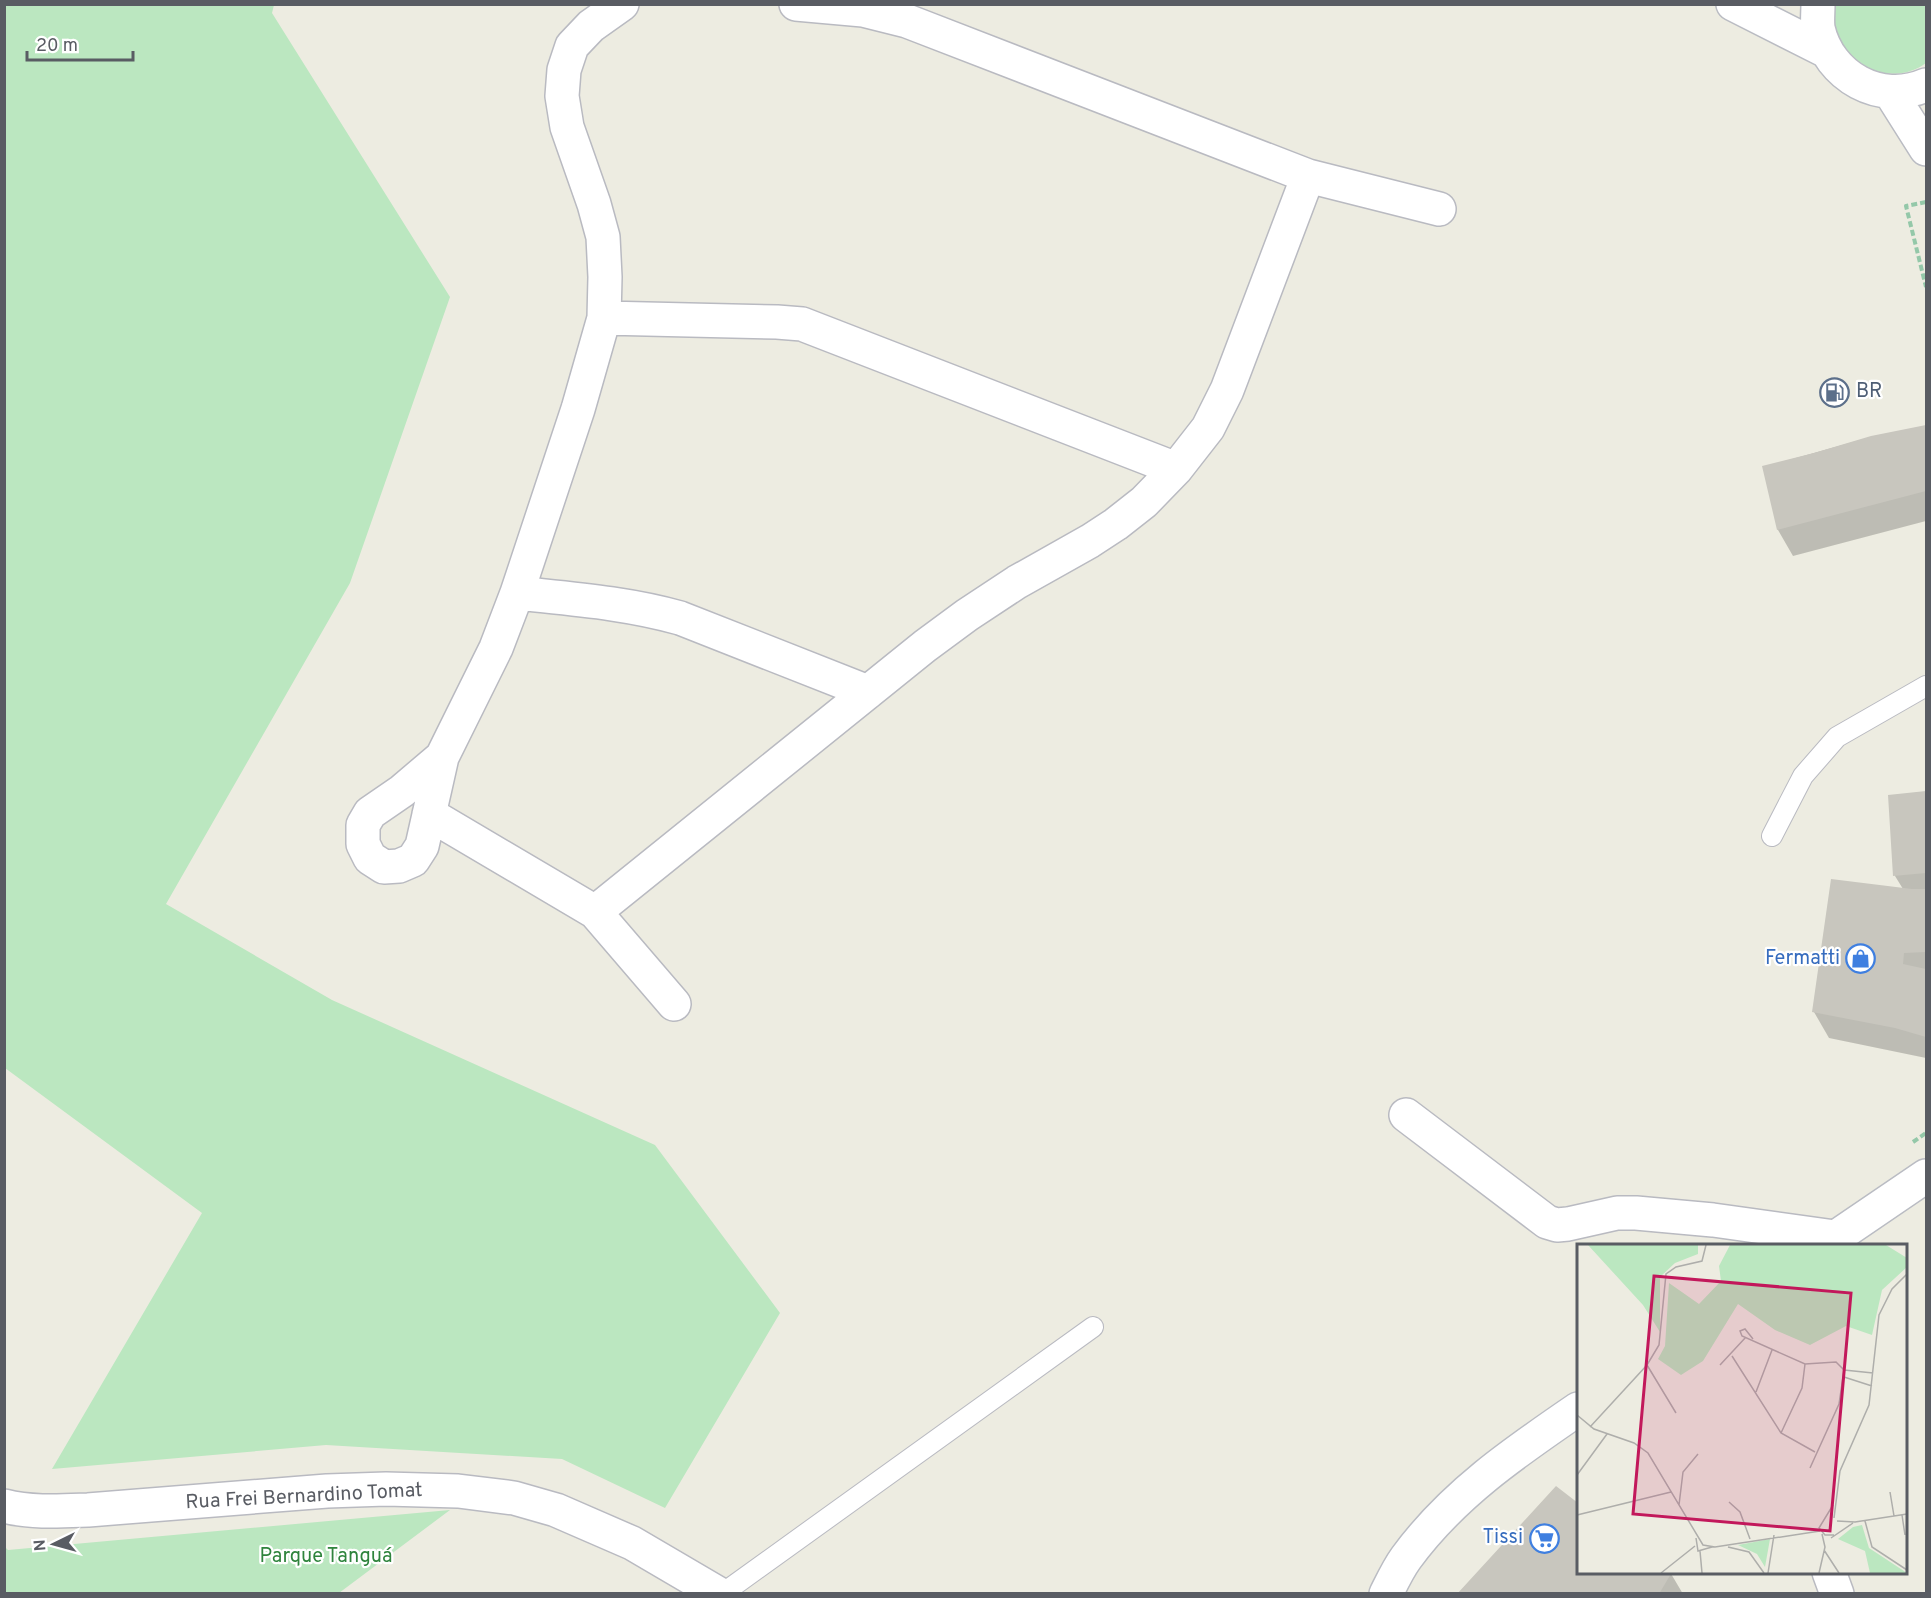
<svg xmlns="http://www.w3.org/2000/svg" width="1931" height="1598" font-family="Overpass,sans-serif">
<rect width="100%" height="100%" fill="#edece1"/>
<path fill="#bbe7c0" d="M5,4L274,5L272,13L450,297L350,583L166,904L332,1000L655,1145L780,1313L665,1508L562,1459L326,1445L52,1469L202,1213L5,1068Z
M1833,5H1926V63C1897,85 1852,71 1838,38C1833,27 1833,16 1833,5Z
M450,1510L339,1593H5V1547L8,1550Z"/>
<path fill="#0003" d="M1926,427V521L1793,556L1778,530L1764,467L1871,437Z
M1926,792V1058L1829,1038L1814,1012L1903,889L1895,876L1890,797Z
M1556,1488L1578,1505V1572H1670L1683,1594H1459Z"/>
<path fill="#c8c6be" d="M1926,425V491L1777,530L1762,466L1814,453L1871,436Z
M1926,791V873L1893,876L1888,795Z
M1831,879L1912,889H1926V952L1904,953L1903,964L1926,969V1037L1895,1028L1812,1012Z
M1556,1486L1578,1503V1572H1672L1659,1594H1457Z"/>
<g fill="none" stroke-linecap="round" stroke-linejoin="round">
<defs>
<path id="lane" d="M1772,836L1803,776L1837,737L1926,686
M722,1594L1093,1327"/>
<path id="street" d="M796,4L863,10L907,21L1308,176L1439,209
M604,318L777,322L802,324L1176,469
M517,593C572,599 627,603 680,618L868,692
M442,757L402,791L370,813L363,825V844L370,858L384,867L399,866L413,860L422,846L442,757L496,648L517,593L578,409L604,318L605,277L603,237L594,204L567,127L562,96L564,70L572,46L591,26L622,4
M429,814L595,912L674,1004
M595,912L925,646L967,615L1017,582L1090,541L1116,524L1144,502L1176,469L1208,428L1227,390L1308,176
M1406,1115L1547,1222L1557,1225L1568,1224L1617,1213H1636L1713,1220L1835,1237
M4,1506C31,1513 61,1511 88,1510L327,1491L386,1489L458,1491L514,1498L556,1510L632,1543L719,1594
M1829,1572L1837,1594"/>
<path id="secondary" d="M1733,4L1826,51
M1818,4C1818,12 1817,21 1818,28C1829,77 1880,105 1926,85
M1890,92L1926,149
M1823,1246L1926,1176
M1386,1594C1392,1582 1398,1569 1406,1558C1452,1495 1515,1452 1578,1409"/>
</defs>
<use href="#lane" stroke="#b9bac1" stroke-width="22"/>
<use href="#street" stroke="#b9bac1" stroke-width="36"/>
<use href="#secondary" stroke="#babcc3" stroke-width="36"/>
<path stroke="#94c8a9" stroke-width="4" stroke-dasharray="6 3" stroke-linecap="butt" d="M1926,202L1906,206L1926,287
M1913,1142L1926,1133"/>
<use href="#lane" stroke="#fff" stroke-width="20"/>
<use href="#street" stroke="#fff" stroke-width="33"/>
<use href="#secondary" stroke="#fff" stroke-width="33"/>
</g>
<defs>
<symbol id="fuel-ring" viewBox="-11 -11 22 22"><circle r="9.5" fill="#fff" stroke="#5c6f8a" stroke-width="1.5"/><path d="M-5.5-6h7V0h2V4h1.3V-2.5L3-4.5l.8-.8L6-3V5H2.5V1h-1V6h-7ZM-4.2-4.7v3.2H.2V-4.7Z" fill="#5c6f8a"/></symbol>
<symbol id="shop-ring" viewBox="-11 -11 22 22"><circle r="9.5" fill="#fff" stroke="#3f7fe0" stroke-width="1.5"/><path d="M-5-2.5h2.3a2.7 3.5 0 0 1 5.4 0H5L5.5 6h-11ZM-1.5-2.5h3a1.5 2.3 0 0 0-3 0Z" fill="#3f7fe0"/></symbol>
<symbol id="supermarket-ring" viewBox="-11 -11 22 22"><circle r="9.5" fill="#fff" stroke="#3f7fe0" stroke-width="1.5"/><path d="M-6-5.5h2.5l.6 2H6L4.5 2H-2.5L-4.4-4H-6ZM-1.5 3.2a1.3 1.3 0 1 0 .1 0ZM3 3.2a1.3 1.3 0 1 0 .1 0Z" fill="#3f7fe0"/></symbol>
</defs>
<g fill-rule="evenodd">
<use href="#fuel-ring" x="1818" y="376" width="33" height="33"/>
<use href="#shop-ring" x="1844" y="942" width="33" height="33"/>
<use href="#supermarket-ring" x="1528" y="1522" width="33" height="33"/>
</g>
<g text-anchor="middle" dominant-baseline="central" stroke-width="4.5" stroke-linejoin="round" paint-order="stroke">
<g font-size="20" fill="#4e5e75" stroke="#fff" text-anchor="start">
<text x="1856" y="392">BR</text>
</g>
<g font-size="20" fill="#366cbe" stroke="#fff" text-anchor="end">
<text x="1840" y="959">Fermatti</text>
<text x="1523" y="1538">Tissi</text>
</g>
<g font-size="20" fill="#595c63" stroke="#fff">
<text transform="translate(304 1497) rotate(-3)">Rua Frei Bernardino Tomat</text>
</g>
<g font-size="20" fill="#2f843d" stroke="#fff">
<text x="326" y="1557">Parque Tanguá</text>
</g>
</g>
<g transform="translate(1577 1244)">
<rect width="330" height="330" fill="#edece1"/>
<path d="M11,1H121V10L98,19L83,33V88L66,61ZM153,1H309L330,14V23L305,46L295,91L269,82L233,101L198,86L161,60L126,117L104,131L81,115L88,102L92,39L122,60L144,37L142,22ZM285,281L292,304L330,329H293L288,307L261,295L276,283ZM193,295L188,323L180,310L161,301Z" fill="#bbe7c0"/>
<path fill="none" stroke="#aeaeab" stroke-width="1.5" d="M176,95L168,85L163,87L165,92L228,120L259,118L267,126L262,160L233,224M155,112L204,189L238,208M70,121L99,169M143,121L169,93M267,126L296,129M267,133L295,142M179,148L195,106M0,171L17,185L57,199L71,209L126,301L138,303L243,287M13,183L70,121L82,101L89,30L99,23L125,17L129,1M204,189L225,144L228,120M0,231L30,190M313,248L317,272M152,258L163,268L173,295M102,261L106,228L121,210M256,261L242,284L248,291H257M0,271L94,248M325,271L328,291M257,274L263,227L292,161L302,71L315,45L330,30M260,277L278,278L330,270M288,277L295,303L330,326M119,294L121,307L135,303M254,294L276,279M151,303L172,308L187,329M247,306L262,329M123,307L125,329M84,329L118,302M191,329L197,291M242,329L248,303L245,290"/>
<path fill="#c2185b" fill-opacity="0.15" stroke="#c2185b" stroke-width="3" d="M77,32L274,49L253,287L56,270Z"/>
<rect width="330" height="330" fill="none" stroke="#595c63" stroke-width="3"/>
</g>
<rect width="1931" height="1598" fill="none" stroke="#595c63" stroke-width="12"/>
<g transform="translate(54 1544) rotate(265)" stroke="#ffffff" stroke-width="4.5" paint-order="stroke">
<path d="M0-4.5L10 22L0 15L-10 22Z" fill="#595c63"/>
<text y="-9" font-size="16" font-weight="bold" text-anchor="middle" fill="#595c63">N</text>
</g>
<path d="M27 51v9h106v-9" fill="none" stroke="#595c63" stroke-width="3"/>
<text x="36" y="51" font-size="18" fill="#595c63" stroke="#ffffff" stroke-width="4.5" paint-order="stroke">20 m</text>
</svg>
